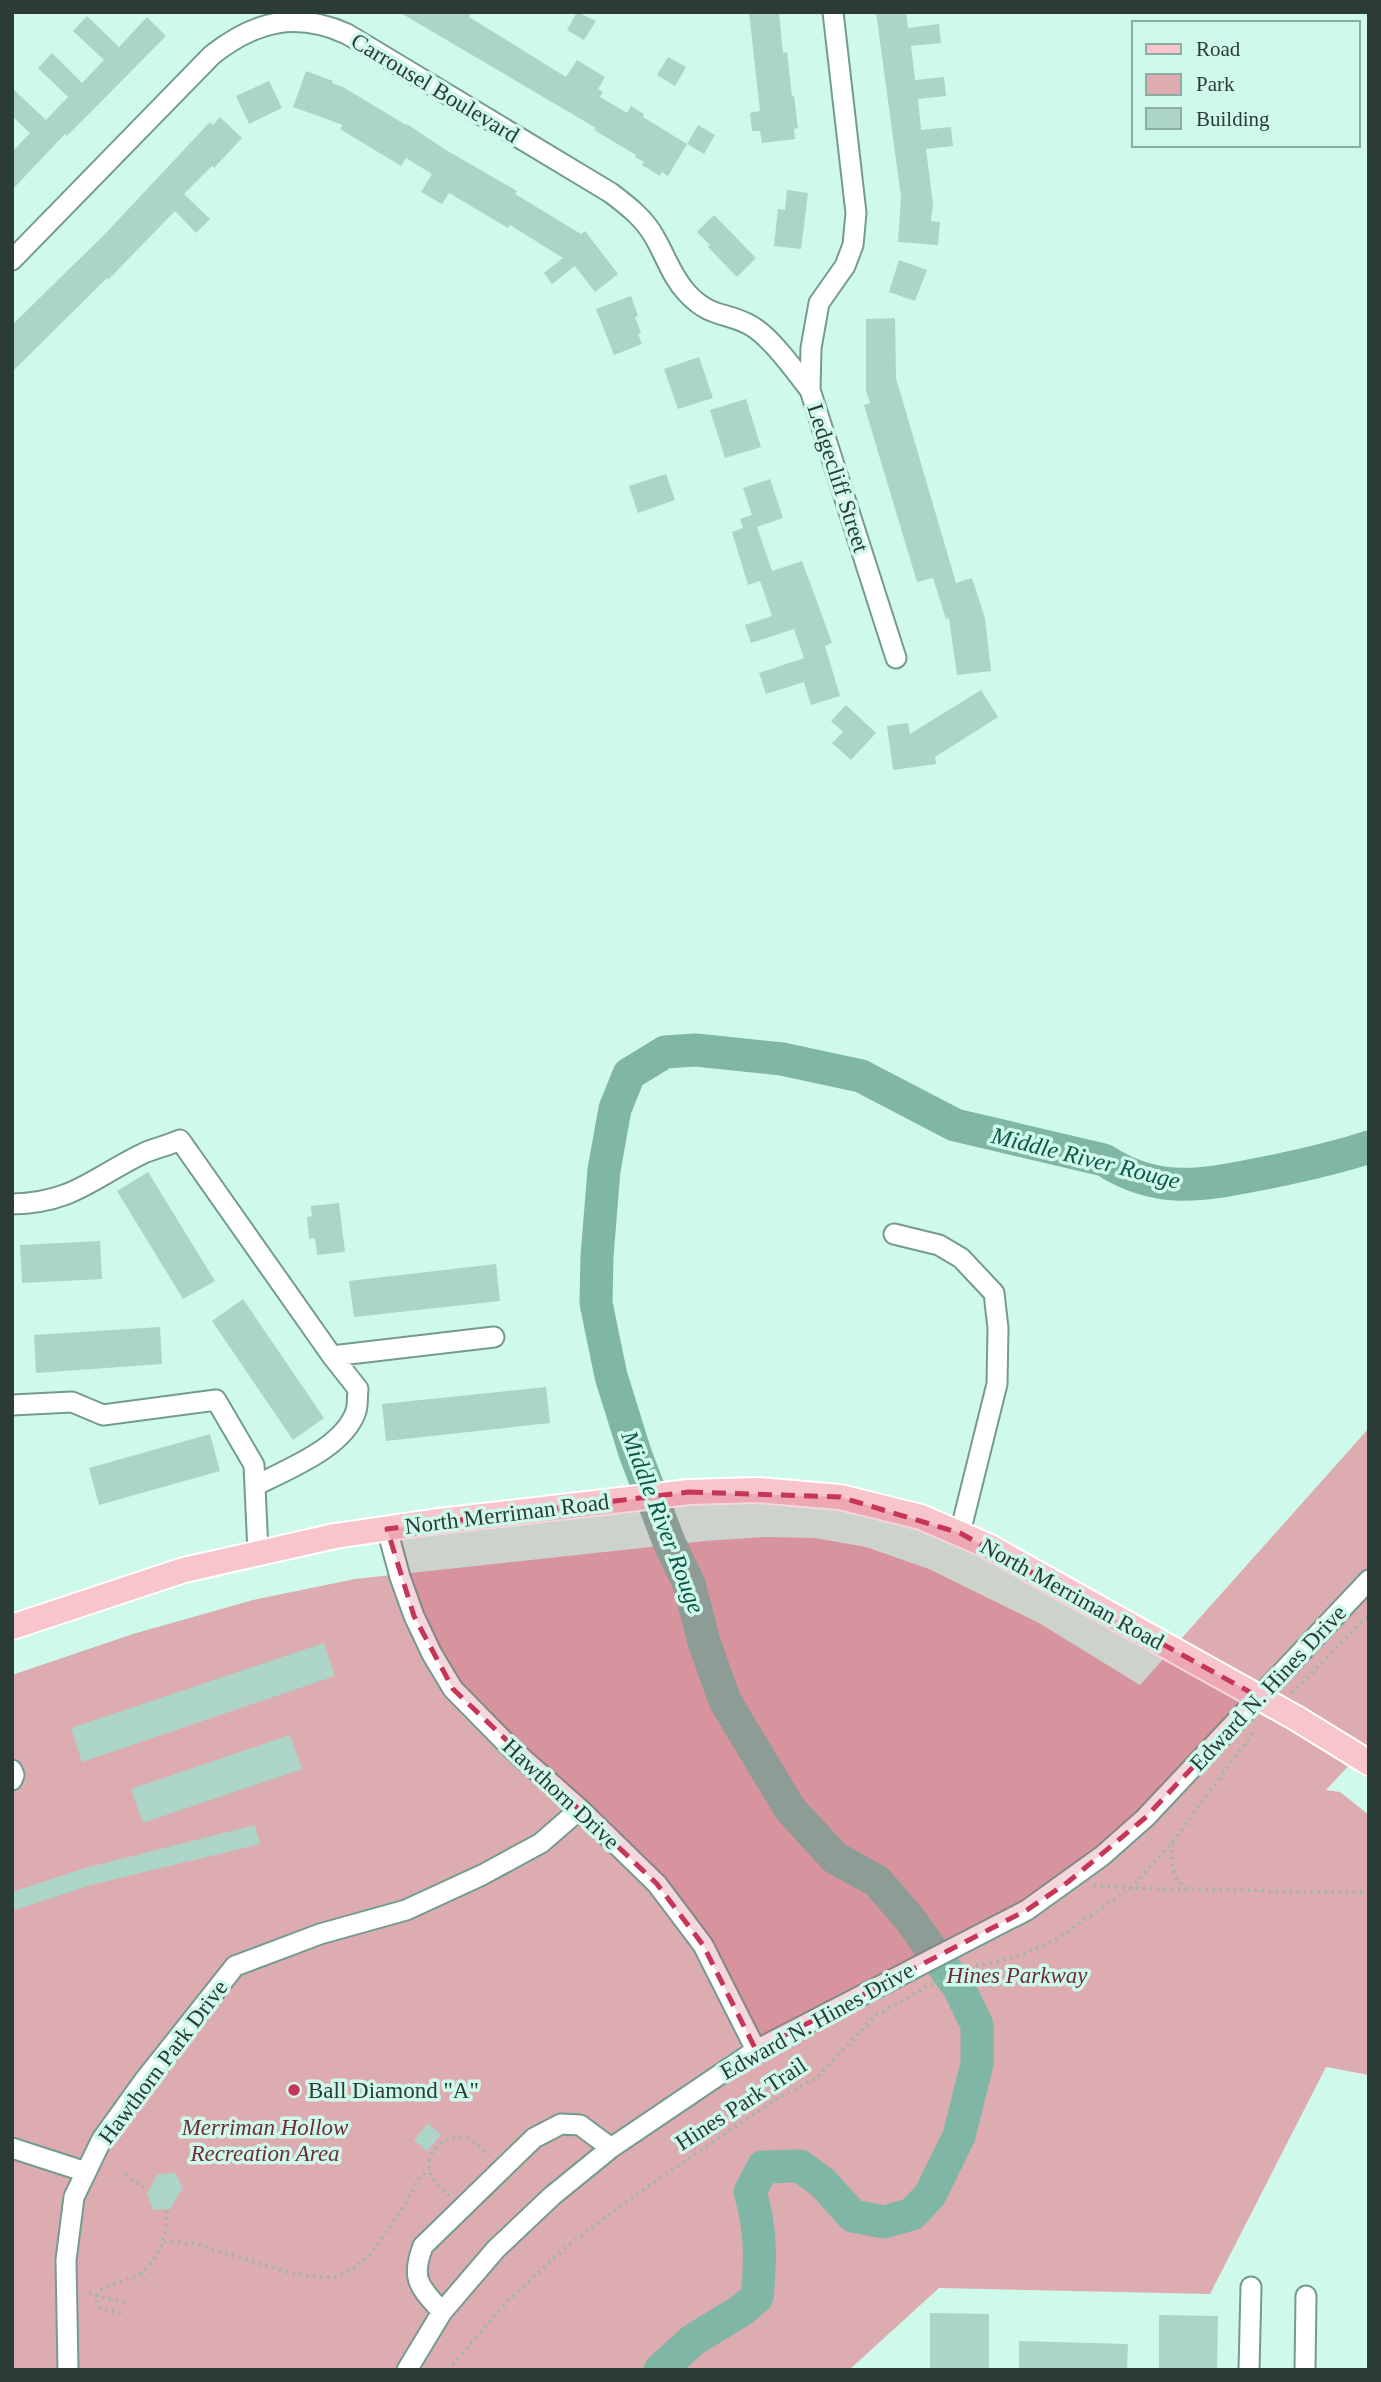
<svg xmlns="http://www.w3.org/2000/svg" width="1381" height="2382" font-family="'Times New Roman',serif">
<rect width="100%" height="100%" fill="#cff9eb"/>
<path fill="#ddacb1" d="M1369,1428V1744L1326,1790L1340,1792L1369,1815V2075L1326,2067L1210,2294L939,2288L849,2370H12V1675L133,1634L253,1600L355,1579L705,1541L765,1537L815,1538L866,1547L929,1569L1039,1623L1140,1685Z"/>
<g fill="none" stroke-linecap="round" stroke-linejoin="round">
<path stroke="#7fb6a5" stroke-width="33" d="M660,2370L693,2340L742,2310L757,2297C761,2259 761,2228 750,2192L763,2167L800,2166L822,2182L853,2216L884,2222L912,2214L930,2195L959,2136L977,2064V2025L959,1988L909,1918L877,1881L835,1858L790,1809L725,1701L704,1642L689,1584L669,1542L635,1453L611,1376L596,1303L597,1256L604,1170L615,1109L629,1074L665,1052L696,1050L782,1059L861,1076L955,1125L1104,1160C1161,1197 1208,1184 1270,1172C1304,1165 1336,1158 1369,1147"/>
</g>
<path fill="#acd5c7" d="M399,12H472L469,17L566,77L577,60L605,77L598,89L603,92L600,97L627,113L631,106L644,114L643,117L687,144L698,125L715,135L704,154L687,144L668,176L662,172L660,176L642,165L644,162L635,157L636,155L594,130L596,128Z
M577,12L596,21L584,40L567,30Z
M749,12H779L783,53L787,52L792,96H794L798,128L794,129L795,139L762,143L760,131H752L750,113L760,111Z
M876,12H906L908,28L939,24L941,43L911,46L915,80L944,77L946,96L918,99L921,130L951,127L953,146L926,149L933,204L931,221L940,222L938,245L898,242L901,197Z
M87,16L119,47L147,17L166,36L67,136L65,134L12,190V152L30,133L12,116V88L46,120L68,97L38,68L52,53L82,83L104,60L73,31Z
M668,57L686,67L675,86L657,75Z
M306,71L333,81L332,83L343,87L406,125L407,124L446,150L517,191L515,194L581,234L585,231L618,274L595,292L575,266L552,284L544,273L563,258L510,225L508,228L449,193L442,204L421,192L432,174L406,158L401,166L340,129L343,125L293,107Z
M269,81L282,108L249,124L236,96Z
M220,117L242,138L214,168L212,166L184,194L210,219L196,233L175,211L108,280L107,278L12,372V325L104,235L210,122L213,125Z
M787,190L808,193L801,249L774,246L778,209L785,210Z
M714,215L756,258L737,277L708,247L710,245L697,232Z
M899,260L927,270L915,301L889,292Z
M631,296L638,316L635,317L641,333L638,334L642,344L614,355L596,309Z
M895,318L896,378L956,583L972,578L985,618L991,671L957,675L949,618L946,619L933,578L917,582L864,405L870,403L866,391V319Z
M699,357L713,398L678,409L664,369Z
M746,399L761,447L725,458L710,410Z
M666,474L675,500L638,513L629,486Z
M770,479L783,518L757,527L772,571L802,561L832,643L825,646L840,696L811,705L804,682L766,694L759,673L804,658L794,629L751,643L745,625L772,616L760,581L748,585L732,532L743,528L740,519L752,515L743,488Z
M981,690L998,717L935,757L936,764L893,770L887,726L908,723L910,734Z
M846,705L876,733L851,760L832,743L843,732L831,721Z
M148,1172L215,1281L183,1299L117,1191Z
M339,1203L345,1252L317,1255L315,1238L309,1239L307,1217L312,1216L311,1206Z
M100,1241L102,1279L22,1283L20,1245Z
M496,1264L500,1301L354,1317L349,1281Z
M243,1299L324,1418L293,1440L212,1321Z
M160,1327L162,1364L36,1373L34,1335Z
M546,1387L550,1423L386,1441L382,1404Z
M210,1434L220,1471L99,1505L89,1468Z
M324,1643L335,1676L82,1762L71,1728Z
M290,1735L302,1769L143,1823L131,1789Z
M255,1825L260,1844L91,1885L12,1911V1892L85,1868Z
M428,2123L441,2135L427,2151L414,2140Z
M175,2173L183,2188L170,2209L153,2210L147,2193L158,2174Z
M930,2313L989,2314V2370H930Z
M1159,2315L1218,2316L1217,2370H1159Z
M1019,2341L1128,2344L1127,2370H1019Z"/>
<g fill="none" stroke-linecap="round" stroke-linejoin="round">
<defs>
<path id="minor" d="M833,12L856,213L853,245L845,266L819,303L811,348L810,390L896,658
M12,260L212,55C255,21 296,11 347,34L611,193C628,206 645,219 655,238C666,257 672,277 687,293C709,317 724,312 748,324C770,335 795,371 810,390
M12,1204C73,1203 94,1177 144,1153C156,1148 169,1145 180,1140L332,1356L494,1337
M894,1234L939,1245L961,1258L994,1293L998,1328L997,1384L960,1533
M12,1405L72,1402L103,1415L216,1400L254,1465L258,1552
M255,1486C287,1469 344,1448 356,1411C358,1405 357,1396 358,1389L332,1356
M387,1529L400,1577L414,1616L432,1654L453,1689L511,1748L580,1809L657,1884L703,1945L756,2050
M12,1770L14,1775L12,1780
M12,2148L86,2172
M442,2312C420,2287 410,2280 423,2246L534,2138L561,2124L580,2125L611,2148
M68,2370L66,2260L74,2197L102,2139L143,2082L235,1966L320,1934L406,1910L482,1875L541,1843L580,1809
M407,2370L442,2312L496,2249L552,2196L611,2148L756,2050L1027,1910L1102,1856L1145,1818L1369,1580
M1249,2370L1251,2287
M1305,2370L1306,2296"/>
<path id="major" d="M12,1627L184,1570L335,1536L431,1522L689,1492L758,1490L840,1497L921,1517L988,1546L1217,1674
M1296,1718L1369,1763"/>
</defs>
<use href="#minor" stroke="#749b8f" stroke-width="23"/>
<use href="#major" stroke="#fff" stroke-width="28"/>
<path stroke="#97b8ad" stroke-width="3.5" stroke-dasharray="2 5" stroke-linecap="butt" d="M1292,1693L1369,1614
M1173,1843C1171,1861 1170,1878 1187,1888
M1094,1885L1131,1888L1369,1893
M125,2175L149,2190
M449,2196C444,2191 437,2185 433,2179C419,2158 443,2131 466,2138C475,2141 482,2149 488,2156
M164,2241L197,2244L283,2271L312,2277H335L352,2270L372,2253L404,2206L420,2176L429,2170
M141,2273L146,2283
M89,2293L124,2303
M121,2313L100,2308C95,2301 95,2297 100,2290C113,2283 129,2281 141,2273C161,2258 168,2232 167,2209
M448,2370L506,2303L566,2247L644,2189L779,2097L815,2079L876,2015L957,1970L1013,1958L1055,1940L1131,1888L1173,1841L1253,1733"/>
<use href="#minor" stroke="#fff" stroke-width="19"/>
<use href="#major" stroke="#f7c5cb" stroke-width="24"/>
<defs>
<path id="major-bridge" d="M1217,1674L1296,1718"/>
</defs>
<use href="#major-bridge" stroke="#fff" stroke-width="28" stroke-linecap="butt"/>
<use href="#major-bridge" stroke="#f7c5cb" stroke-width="24"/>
</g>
<path fill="#c63657" fill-opacity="0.2" stroke="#c63657" stroke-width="5" stroke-dasharray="14 9" stroke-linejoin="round" d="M689,1492L840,1497L960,1533L1259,1697L1145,1818L1068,1882L1027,1910L756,2050L703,1945L657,1884L453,1689L414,1616L387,1529Z"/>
<circle fill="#c63657" stroke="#cff9eb" stroke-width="2.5" cx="294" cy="2090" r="7"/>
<g text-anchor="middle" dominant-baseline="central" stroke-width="7" stroke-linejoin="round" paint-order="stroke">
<g font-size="23" fill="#2b3b36" stroke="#cff9eb">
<text transform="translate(435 88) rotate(31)">Carrousel Boulevard</text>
<text transform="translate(838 478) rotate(72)">Ledgecliff Street</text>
<text transform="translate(507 1514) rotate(-7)">North Merriman Road</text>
<text transform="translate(1072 1594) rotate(29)">North Merriman Road</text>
<text transform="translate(1268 1688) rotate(-47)">Edward N. Hines Drive</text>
<text transform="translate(561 1794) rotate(43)">Hawthorn Drive</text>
<text transform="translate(817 2021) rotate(-29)">Edward N. Hines Drive</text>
<text transform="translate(163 2062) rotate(-53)">Hawthorn Park Drive</text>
<text transform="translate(741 2104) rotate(-33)">Hines Park Trail</text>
</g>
<g font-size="23" font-style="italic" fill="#6e2d38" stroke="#cff9eb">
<text x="1017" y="1975">Hines Parkway</text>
<text x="265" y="2127">Merriman Hollow<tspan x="265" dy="26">Recreation Area</tspan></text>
</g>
<g font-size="23" fill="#2b3b36" stroke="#cff9eb" text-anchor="start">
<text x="308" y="2090">Ball Diamond "A"</text>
</g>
<g font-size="24" font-style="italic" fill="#0b5746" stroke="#cff9eb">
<text transform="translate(1086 1158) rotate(14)">Middle River Rouge</text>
<text transform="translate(663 1522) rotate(69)">Middle River Rouge</text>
</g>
</g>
<rect width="1381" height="2382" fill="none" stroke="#2b3b36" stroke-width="28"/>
<rect x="1132" y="21" width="228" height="126" fill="#cff9eb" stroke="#8dada3" stroke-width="2"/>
<rect x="1146" y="44" width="35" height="10" fill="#f7c5cb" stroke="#8dada3" stroke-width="2"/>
<text x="1196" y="56" font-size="21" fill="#2b3b36">Road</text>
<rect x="1146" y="74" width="35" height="21" fill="#ddacb1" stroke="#8dada3" stroke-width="2"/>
<text x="1196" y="91" font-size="21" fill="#2b3b36">Park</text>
<rect x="1146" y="108" width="35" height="21" fill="#acd5c7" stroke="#8dada3" stroke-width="2"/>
<text x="1196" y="126" font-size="21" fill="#2b3b36">Building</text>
</svg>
